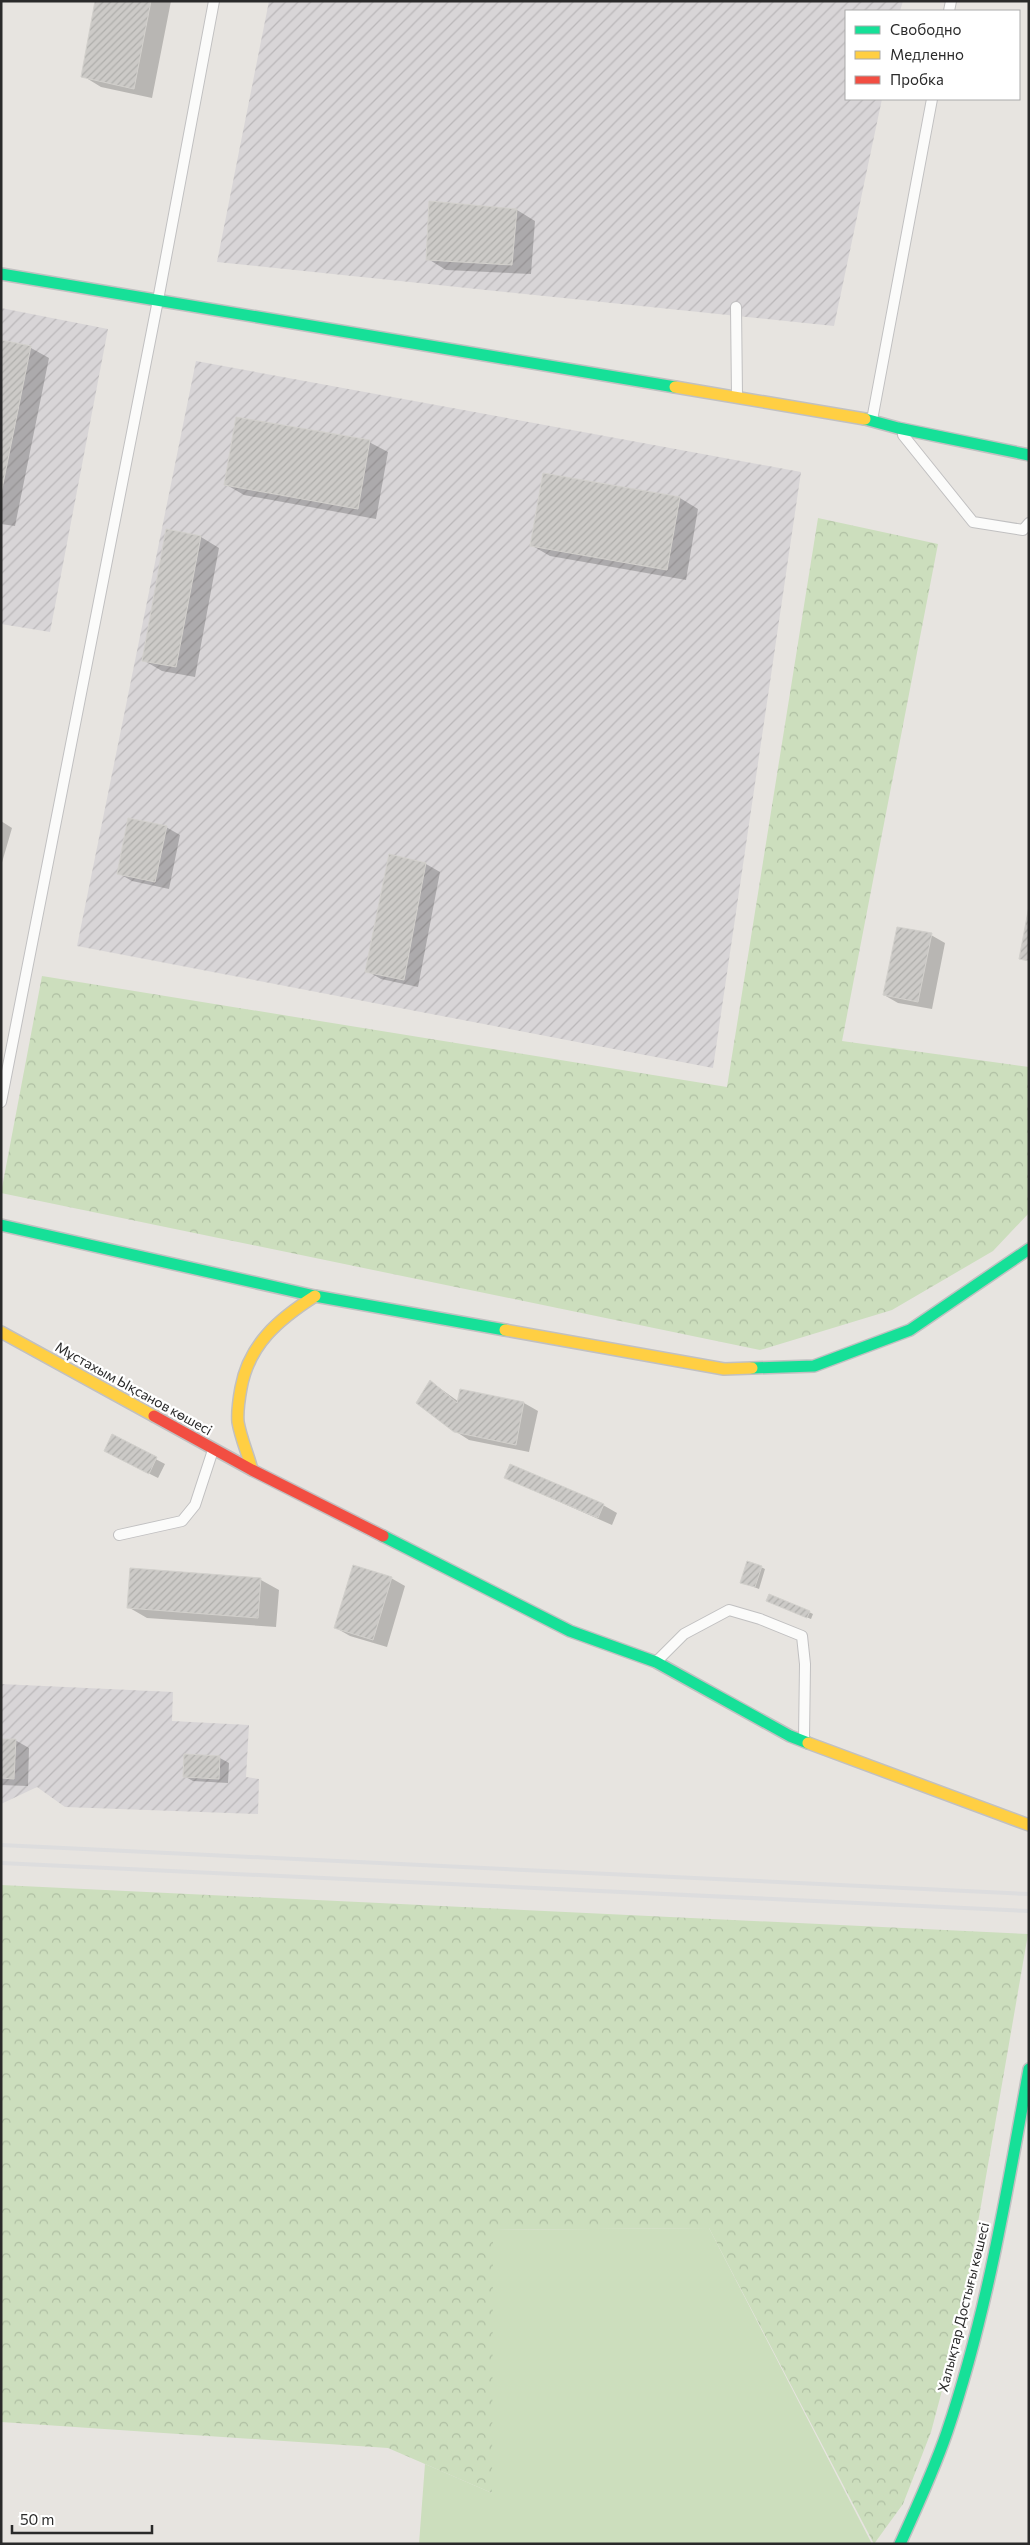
<svg xmlns="http://www.w3.org/2000/svg" width="1030" height="2545" font-family="Commissioner,sans-serif">
<defs>
<pattern id="industrial-furrows" width="10" height="10" patternUnits="userSpaceOnUse" patternTransform="scale(1.25)"><rect width="10" height="10" fill="#d8d5d7"/><path d="M-1 1l2-2M0 10L10 0M9 11l2-2" fill="none" stroke="#bab7b9"/></pattern>
<pattern id="forest-crowns" width="20" height="18" patternUnits="userSpaceOnUse" patternTransform="scale(1.25)"><rect width="20" height="18" fill="#ccdebd"/><path d="M2 6a3 3 0 1 1 6 0M12 15a3 3 0 1 1 6 0" fill="none" stroke="#afbfa3"/></pattern>
<pattern id="building-hatch" width="6" height="6" patternUnits="userSpaceOnUse" patternTransform="scale(1.25)"><rect width="6" height="6" fill="#cccac7"/><path d="M-1 1l2-2M0 6l6-6M5 7l2-2" fill="none" stroke="#afaeab"/></pattern>
</defs>
<rect width="100%" height="100%" fill="#e7e4e0"/>
<path fill="url(#industrial-furrows)" d="M269,1H903L900,11H846V99H882L834,326L217,262Z
M1,308L108,329L50,632L1,624Z
M196,361L801,472L713,1068L77,946Z
M1,1684L173,1692L172,1721L249,1725L246,1777L259,1779L258,1814L65,1807L37,1787L1,1804Z"/>
<path fill="#ccdebd" d="M709,2228L872,2544H419L425,2464L492,2493V2230Z"/>
<path fill="url(#forest-crowns)" d="M818,518L938,544L842,1041L1029,1067V1213L993,1251L892,1310L760,1350L1,1193L42,976L727,1087Z
M1,1885L1028,1934L962,2315L931,2432L903,2504L874,2544L709,2228L493,2230L492,2493L388,2448L1,2422Z"/>
<path fill="#0003" d="M97,1H171L152,98L101,87L83,76Z
M431,202L517,210L535,221L531,274L446,270L428,259Z
M1,342L31,348L49,358L15,526L1,524Z
M369,442L388,452L376,519L244,495L225,484Z
M680,498L698,509L686,580L550,556L531,545Z
M201,537L219,548L195,677L162,671L143,660Z
M1,821L12,828L1,866Z
M166,827L180,835L169,889L132,881L118,873Z
M426,864L440,872L418,987L381,979L367,971Z
M931,935L945,943L932,1009L898,1003L884,995Z
M430,1381L459,1402L461,1390L524,1403L538,1411L529,1452L469,1440L455,1431Z
M112,1436L165,1464L158,1478L114,1456Z
M505,1478L603,1505L617,1513L612,1525Z
M761,1567L765,1569L759,1589L741,1582Z
M391,1578L405,1586L387,1647L350,1636L336,1628Z
M261,1580L279,1590L276,1627L147,1618L128,1607Z
M772,1603L809,1612L813,1614L811,1619Z
M1,1740H15L29,1748L28,1786L1,1785Z
M220,1758L229,1763L228,1783L193,1781L184,1776Z"/>
<path fill="url(#building-hatch)" stroke="#d2d0cc" d="M95,1H151L134,89L81,77Z
M429,201L517,209L512,265L426,260Z
M1,340L31,346L1,494Z
M236,417L370,440L358,509L224,485Z
M543,473L680,497L667,570L530,546Z
M166,529L201,536L176,667L142,661Z
M128,818L167,826L155,882L117,874Z
M389,854L426,863L404,980L365,972Z
M1029,906V961L1019,959Z
M897,927L932,933L918,1002L883,995Z
M430,1380L457,1403L460,1389L524,1402L516,1445L454,1432L416,1403Z
M112,1434L157,1457L149,1474L104,1451Z
M510,1464L604,1504L598,1518L504,1478Z
M747,1561L762,1566L755,1587L740,1583Z
M353,1565L392,1577L373,1640L334,1628Z
M130,1568L261,1578L258,1618L127,1608Z
M769,1594L810,1611L807,1618L766,1601Z
M1,1739H16L14,1779L1,1778Z
M184,1754L220,1756L219,1779L183,1777Z"/>
<g fill="none" stroke-linecap="round" stroke-linejoin="round">
<defs>
<path id="lane" d="M949,11L951,1
M736,307L737,396
M872,420L932,99
M903,435L973,522L1023,530L1029,523
M1,1102L158,300L214,1
M119,1535L182,1521L195,1505L213,1450
M657,1661L684,1634L729,1610L760,1619L802,1636L805,1664L804,1739"/>
<path id="fast" d="M1,274L675,387
M865,419L898,428L1029,455
M1,1225L315,1296L505,1330
M752,1368L814,1366L910,1330L1029,1249
M383,1536L570,1631L656,1662L790,1736L808,1743
M900,2544C917,2507 934,2470 947,2432C987,2314 1007,2191 1029,2069"/>
<path id="slow" d="M675,387L865,419
M505,1330L724,1369L752,1368
M1,1332L154,1416
M252,1470C248,1454 241,1439 238,1422C237,1411 239,1399 241,1388C249,1344 279,1319 315,1296
M808,1743L1029,1825"/>
<path id="jam" d="M154,1416L252,1470L383,1536"/>
</defs>
<use href="#lane" stroke="#c1c0c1" stroke-width="12"/>
<use href="#fast" stroke="#c1c0c1" stroke-width="14"/>
<use href="#slow" stroke="#c1c0c1" stroke-width="14"/>
<use href="#jam" stroke="#c1c0c1" stroke-width="14"/>
<use href="#lane" stroke="#fbfbfa" stroke-width="10"/>
<use href="#fast" stroke="#16e098" stroke-width="11"/>
<use href="#slow" stroke="#ffcf43" stroke-width="11"/>
<use href="#jam" stroke="#f24e42" stroke-width="11"/>
<path stroke="#ddddde" stroke-width="4" d="M1,1845L1029,1894
M1,1863L1029,1911"/>
</g>
<g text-anchor="middle" dominant-baseline="central" stroke-width="4.5" stroke-linejoin="round" paint-order="stroke">
<g font-size="14" fill="#2a2a2a" stroke="#fff">
<text transform="translate(134 1388) rotate(29)">Мұстахым Ықсанов көшесі</text>
<text transform="translate(963 2307) rotate(-76)">Халықтар Достығы көшесі</text>
</g>
</g>
<rect width="1030" height="2545" fill="none" stroke="#2a2a2a" stroke-width="5"/>
<rect x="845" y="10" width="175" height="90" fill="#ffffff" stroke="#aaaaaa"/>
<rect x="855" y="26" width="25" height="8" fill="#16e098" stroke="#aaaaaa"/>
<text x="890" y="35" font-size="15" fill="#2a2a2a">Свободно</text>
<rect x="855" y="51" width="25" height="8" fill="#ffcf43" stroke="#aaaaaa"/>
<text x="890" y="60" font-size="15" fill="#2a2a2a">Медленно</text>
<rect x="855" y="76" width="25" height="8" fill="#f24e42" stroke="#aaaaaa"/>
<text x="890" y="85" font-size="15" fill="#2a2a2a">Пробка</text>
<path d="M12 2525v8h140v-8" fill="none" stroke="#2a2a2a" stroke-width="2.5"/>
<text x="20" y="2525" font-size="15" fill="#2a2a2a" stroke="#ffffff" stroke-width="4" paint-order="stroke">50 m</text>
</svg>
